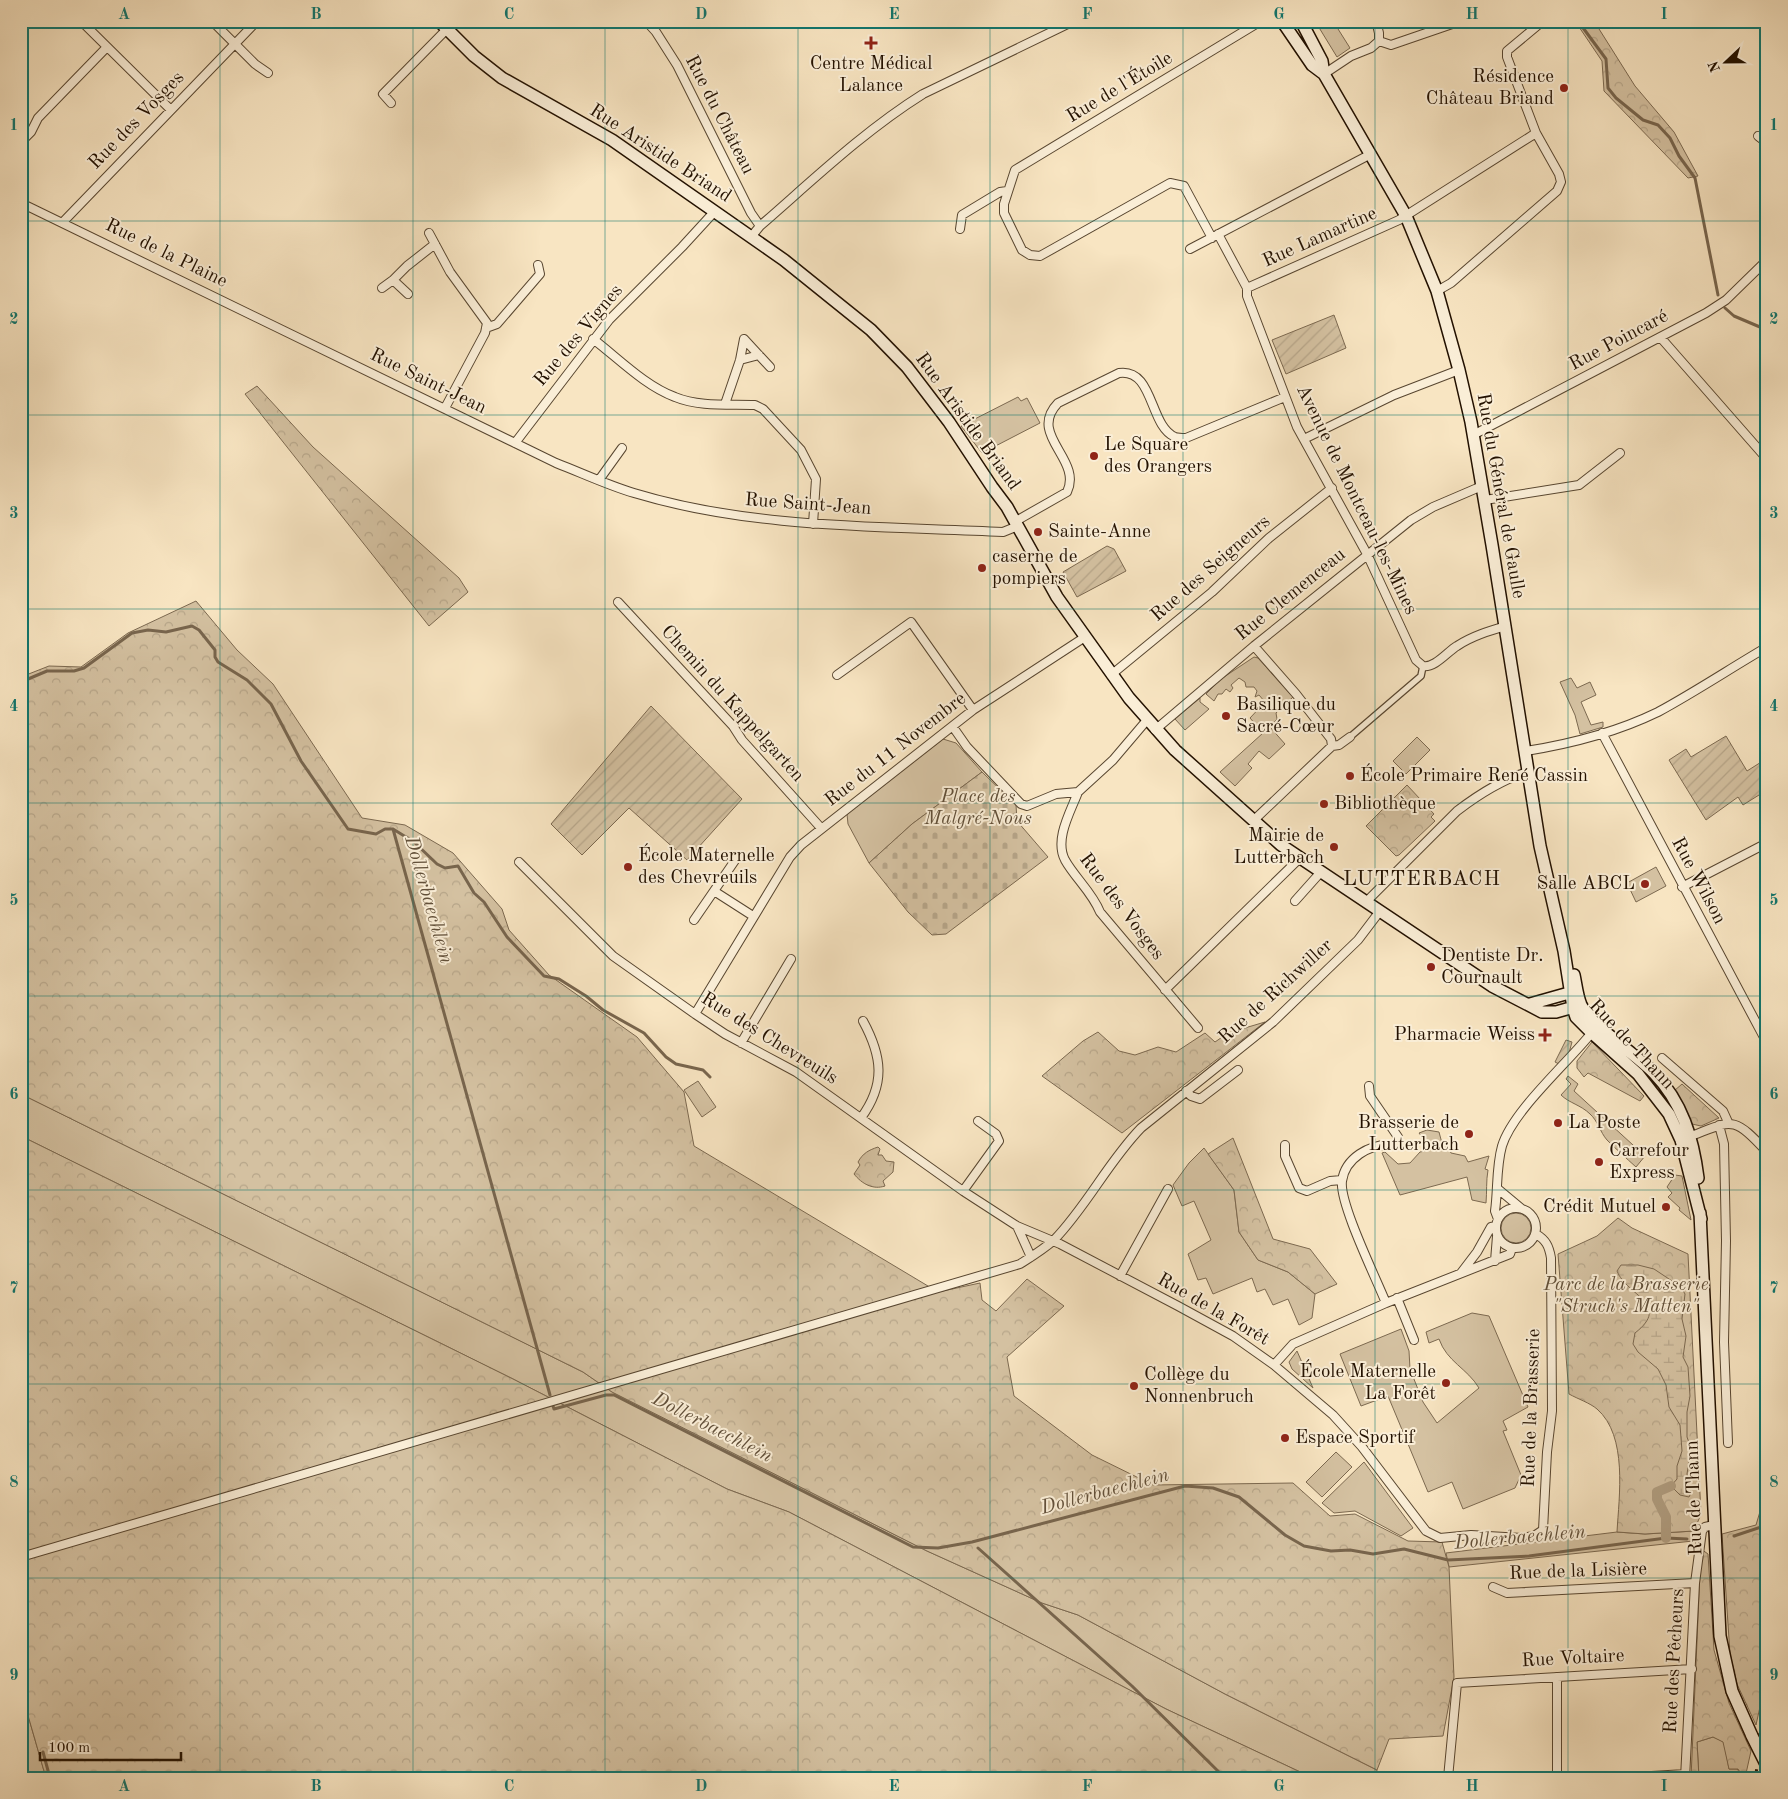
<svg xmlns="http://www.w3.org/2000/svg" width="1788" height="1799" font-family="'Old Standard TT',serif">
<defs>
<pattern id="forest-crowns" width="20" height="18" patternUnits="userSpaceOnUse" patternTransform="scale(1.25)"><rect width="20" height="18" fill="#d4c1a1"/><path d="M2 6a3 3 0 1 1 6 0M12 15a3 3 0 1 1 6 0" fill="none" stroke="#b6a589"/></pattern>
<pattern id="wetland-marsh" width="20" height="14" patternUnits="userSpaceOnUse" patternTransform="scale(1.25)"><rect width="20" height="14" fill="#d4c1a1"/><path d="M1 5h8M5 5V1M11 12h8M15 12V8" fill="none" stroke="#b6a589"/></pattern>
<pattern id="cemetery-stones" width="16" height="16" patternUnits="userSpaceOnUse" patternTransform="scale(1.25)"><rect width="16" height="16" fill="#d4c1a1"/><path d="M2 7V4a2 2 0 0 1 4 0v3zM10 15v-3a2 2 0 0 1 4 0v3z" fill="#b6a589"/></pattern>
<pattern id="garden-furrows" width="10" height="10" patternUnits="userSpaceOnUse" patternTransform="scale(1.25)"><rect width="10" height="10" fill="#d4c1a1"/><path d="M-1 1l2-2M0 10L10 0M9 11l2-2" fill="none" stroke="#b6a589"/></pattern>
</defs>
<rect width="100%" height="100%" fill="#f8e5c2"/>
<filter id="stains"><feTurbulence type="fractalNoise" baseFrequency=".004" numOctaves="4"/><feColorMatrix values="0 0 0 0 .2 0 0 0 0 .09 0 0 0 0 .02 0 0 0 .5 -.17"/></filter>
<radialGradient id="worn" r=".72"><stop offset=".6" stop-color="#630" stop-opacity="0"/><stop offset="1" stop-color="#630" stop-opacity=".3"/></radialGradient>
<path fill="#d4c1a1" stroke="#7c6950" d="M1315,21H1333L1350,48L1337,57Z
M1018,397L1021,401L1027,398L1040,423L982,453L961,426Z
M1254,657L1258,658L1293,697L1276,713L1277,719L1270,727L1285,744L1269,759L1259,751L1248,764L1252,768L1235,786L1220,772L1263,733L1250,718L1265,702L1259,695L1255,697L1257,691L1254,687H1246L1245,682L1239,678L1231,685L1233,688L1230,692L1226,689L1222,694H1218L1214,701L1206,694L1221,679Z
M1571,678L1577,688L1590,682L1596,695L1581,702L1591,725L1603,722V727L1580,734L1575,715L1560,682Z
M1200,698V702L1209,709L1185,730L1175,719Z
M1417,737L1430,750L1406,774L1393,761Z
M943,739L956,743L982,772L912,824L869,863L848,824L847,814Z
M1656,867L1666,886L1636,902L1627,883Z
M1568,1076L1578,1084L1574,1091L1645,1156L1636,1167C1626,1158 1616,1149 1607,1140C1600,1132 1598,1121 1590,1114C1581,1105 1569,1103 1561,1095L1571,1084L1566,1079Z
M698,1081L716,1107L702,1117L684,1090Z
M21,1094L583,1372L612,1392L927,1551L1042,1603L1078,1615L1225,1694L1377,1770L1376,1778H1313L1166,1709L789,1512L727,1489L513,1379L21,1136Z
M1427,1130L1439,1132L1443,1147H1448L1451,1153L1465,1156L1468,1162L1489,1156L1485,1169L1488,1170C1486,1181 1487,1192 1486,1203L1472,1200L1467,1177L1400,1195L1382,1153L1385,1152L1398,1164L1410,1163L1420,1152L1425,1151L1426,1142L1419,1133Z
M1204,1148L1234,1190L1239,1232L1258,1260L1288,1272L1315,1294L1312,1318L1299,1325L1288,1299L1273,1305L1265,1289L1257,1292L1252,1278L1213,1294L1206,1278L1198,1280L1188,1254L1211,1240L1194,1201L1182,1206L1173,1185L1189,1163Z
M1675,1175L1682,1176L1691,1220L1679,1210L1680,1208L1668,1197L1672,1193L1667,1187Z
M1501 1228a15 15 0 1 1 30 0a15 15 0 1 1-30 0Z
M1472,1313L1489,1316L1528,1407L1503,1421L1507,1430L1503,1431L1521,1475L1515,1488L1463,1509L1452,1482L1428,1492L1388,1396L1361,1406L1340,1354L1401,1329L1409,1351L1410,1369L1423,1402L1437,1423L1479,1388C1467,1368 1447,1362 1439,1339L1429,1343L1426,1332Z
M1297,1351L1313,1388L1292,1369L1289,1362Z
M1336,1452L1352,1467L1322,1497L1306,1482Z
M1364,1462L1413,1528L1401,1536L1355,1511L1334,1513L1322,1503Z
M1694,1531L1693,1541L1449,1567L1446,1553L1617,1532L1645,1534Z
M25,1705L46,1778H21V1706Z
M1713,1737L1724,1742L1729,1769H1737L1742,1775V1778H1699L1697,1742Z"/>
<path fill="url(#forest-crowns)" stroke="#7c6950" d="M1575,21H1594L1635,86L1674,132L1698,176L1688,178L1604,91L1602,61Z
M257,386L313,447L459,578L468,592L429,626L245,394Z
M196,601L237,650L273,684L362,818L405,825L453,853L502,909L509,930L549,975L637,1037L684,1092L694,1146L938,1292L980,1283L982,1300L996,1311L1027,1279L1064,1306L1007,1357L1014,1396L1092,1455L1153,1485L1293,1483L1330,1516L1355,1514L1408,1541L1442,1542L1449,1567L1454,1677L1443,1736L1389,1739L1377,1770L1225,1694L1078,1615L1042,1603L927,1551L612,1392L583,1372L21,1094V677L49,666L81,667L128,633Z
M1407,785L1434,814L1431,817L1435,821L1399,855L1396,856L1366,826Z
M1265,1022L1122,1133L1042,1076L1083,1041L1098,1032L1119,1051L1135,1055L1158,1047L1176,1052L1205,1033L1215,1042L1228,1033Z
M1592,1042L1644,1096L1640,1101L1588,1073L1584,1077L1577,1068V1061Z
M1682,1084L1719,1118L1701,1126L1692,1124L1674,1091Z
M21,1136L513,1379L727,1489L789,1512L1166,1709L1313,1778H1166L1163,1775L1152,1778H46L25,1705L21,1706Z
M1233,1138L1273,1239L1310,1249L1337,1284L1315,1294L1288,1272L1258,1260L1239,1232L1234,1190L1208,1154Z
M878,1147L880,1149L878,1155H882L886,1161L894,1162L893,1172L883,1181L885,1186C873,1190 862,1184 854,1174L860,1165L858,1162C863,1153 869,1150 878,1147Z
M1618,1218L1632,1228L1688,1254L1701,1514L1694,1531L1645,1534L1617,1532C1619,1496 1628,1436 1597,1409C1590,1403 1578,1399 1569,1394L1558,1254L1597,1236Z
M1767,1488V1675L1756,1725L1737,1684L1730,1654L1722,1534L1756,1525Z
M1701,1549L1708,1554L1714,1650L1729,1703L1751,1751L1745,1778H1742V1775L1738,1769H1729L1723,1742L1713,1737L1697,1742L1699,1778H1691Z"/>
<path fill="url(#wetland-marsh)" stroke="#7c6950" d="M1621,1265H1638L1654,1269L1681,1287L1685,1294L1682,1319L1686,1336L1683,1357L1688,1367L1690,1396L1687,1412V1437L1691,1448L1687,1474L1691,1493L1689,1497L1680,1495L1671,1486L1677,1479V1466L1682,1451L1680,1425L1669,1407L1666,1385L1658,1369L1638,1352L1633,1344L1635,1333C1672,1304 1627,1296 1617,1271Z"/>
<path fill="url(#cemetery-stones)" stroke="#7c6950" d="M982,772L1016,805L1017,821L1048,857L946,934L932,935L908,912L869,863L912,824Z"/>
<path fill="url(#garden-furrows)" stroke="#7c6950" d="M1334,315L1346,348L1286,374L1272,340Z
M1107,546L1114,549L1126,571L1077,597L1063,572Z
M651,706L742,799L687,860L629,808L582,855L551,824Z
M1726,736L1747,771L1766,759L1767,790L1743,805L1738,797L1706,820L1669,760L1686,749L1691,757Z
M1566,1040L1572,1042L1569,1053L1559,1064L1555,1062Z"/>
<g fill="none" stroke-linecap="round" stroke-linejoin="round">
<path stroke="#78654d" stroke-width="3" d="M1578,21L1606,59L1608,88L1616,98L1643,120L1658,125L1670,138L1679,156L1695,178L1718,295
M1725,308L1734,316L1767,330
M21,682L47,671H74L84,668L132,633L148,630L166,632L192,626L199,630L215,650V657L218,662L247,680L271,704L301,761L348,829L376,834L385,829H393
M393,829L550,1395
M393,829L414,842L437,864L445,868L458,866L474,893L484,902L507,937L544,976L559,979L586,996L603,1010L644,1033L666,1057L676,1064L703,1070L710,1077
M553,1406L554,1409L606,1395H614L913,1547L938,1548L972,1542L1185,1486L1213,1488L1239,1497L1285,1535L1304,1546L1331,1551L1350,1550L1373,1554L1404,1549L1448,1560L1529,1556L1666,1538L1687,1539
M1734,1536L1767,1525
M978,1548L1132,1686L1225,1778
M43,1752L50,1778"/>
<path stroke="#b09d80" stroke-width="10" d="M1666,1538V1517L1657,1499V1492L1671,1486"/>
<defs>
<path id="pedestrian" d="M1350,737L1421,676L1423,666"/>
<path id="minor" d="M81,21L171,110
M212,21L255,64L268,73
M646,21L656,32L677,65L751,213L760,226
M1379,41L1391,45L1461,21
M1324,74L1351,56L1371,48L1379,41V33L1376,21
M391,103L383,94L447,29
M1758,136L1767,143
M21,142L31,132L38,118L107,47
M21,203L556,463C582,473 607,485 634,493C753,529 880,526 1003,532L1018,526
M63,222L257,21
M960,229L962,215L1000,192L1007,191
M429,233L450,272L487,323L485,333L445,408
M1218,234L1247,288V296L1297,427L1367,554L1416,660L1423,666C1435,668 1447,652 1457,646C1472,636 1489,631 1506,626
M751,237L760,226C813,180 864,131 923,94L1074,21
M1212,238L1184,186L1170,183L1040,256L1030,255L1022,250L1004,213V204L1015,170L1261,21
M1190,249L1371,154
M382,288L393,280
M1247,288L1399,220L1536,133
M1437,291L1451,283L1557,191L1561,182L1559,174L1536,133L1507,57V51L1543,21
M408,294L393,280L407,266L435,244
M486,328L497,324L540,274L538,265
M1661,338L1767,459
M593,339C618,358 645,386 675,397C699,407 729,404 755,405L763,409L801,450L816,479L813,524
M740,360L759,355
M725,404L740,360L744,339L770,367
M1473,435L1706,313L1726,300L1767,260
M1304,439L1394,395L1459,370
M515,443L609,320L682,247L715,211
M599,480L622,448
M1485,500L1579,485L1620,453
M1016,521L1067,492C1083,459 1027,435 1058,403L1119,373C1154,368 1149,426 1175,437C1178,438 1183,438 1186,438L1285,397
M618,602L733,726L742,740L821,828
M1254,646L1296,694L1331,739L1332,746
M837,675L911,622L973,710
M1111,675L1212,592L1269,538L1332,488
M953,727L967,747L1021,804L1027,806L1056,794L1078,792L1113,760L1147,720
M1155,730L1254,646L1411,520L1433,507L1482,486
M1602,733L1767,1043
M1526,751C1570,744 1617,732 1658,712C1695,692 1731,668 1767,647
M1078,792C1071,811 1054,839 1065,860C1075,878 1092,892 1100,912L1198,1028
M1253,821L1332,746L1339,745L1350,737
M519,862L613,956L695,1014L725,1034L796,1072L963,1191L1017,1226L1060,1244L1178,1306L1233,1336L1274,1365L1333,1415L1362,1447L1426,1531L1440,1538L1471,1535L1522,1538L1534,1536L1543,1530L1547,1452L1552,1411L1551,1258C1549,1246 1546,1240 1536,1234
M1682,887L1767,843
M714,891L753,916
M1295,901L1320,873
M1366,902L1457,811C1478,795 1503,779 1528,772
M694,920L738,856
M1165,990L1299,859
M695,1014L790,857L801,845L973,710L1085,637
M741,1043L791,959
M1662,1058L1723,1111L1728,1122
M1369,1086L1370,1096L1398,1137
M1186,1091L1191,1096L1200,1099L1238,1070
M861,1118C886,1084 882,1056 863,1021
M1719,1125L1724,1144L1726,1241L1724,1342L1728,1443
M1686,1138C1732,1121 1731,1113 1767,1152
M1285,1145V1156L1299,1188L1307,1191L1330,1181L1342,1180
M1498,1189L1522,1209
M963,1191L999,1141L996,1134L978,1121
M1496 1228a20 20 0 1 1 40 0a20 20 0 1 1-40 0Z
M1498,1219L1495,1211C1498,1190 1496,1167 1502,1146C1513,1110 1569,1062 1594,1030
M1017,1226L1031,1257
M1495,1261L1497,1236
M1461,1273L1477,1252L1491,1227L1496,1226
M1120,1276L1168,1189
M1397,1298L1414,1340
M1386,1303C1376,1278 1339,1203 1342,1181C1345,1158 1370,1144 1390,1145
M1274,1365L1293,1344L1386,1303L1510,1254L1512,1248
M21,1557L1020,1264C1031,1257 1044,1249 1054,1240C1087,1206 1108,1162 1141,1128L1273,1022L1358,940L1380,911
M1493,1587L1507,1593L1695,1583
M1448,1778L1457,1683L1692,1669
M1557,1778V1677
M1618,1778L1685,1774
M1685,1778L1695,1583L1702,1531L1705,1527L1714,1525"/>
<path id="secondary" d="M439,21L474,56L502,78L612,140L784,260L871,330L907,367L949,422L992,487L1007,507L1057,597L1129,698L1175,750L1281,845L1492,986L1542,1012H1556L1581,1005
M1282,21L1312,65L1324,74
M1301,21L1322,61L1324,74L1406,216L1437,291L1459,370L1471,422L1492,545L1540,846L1564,951L1573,1008L1576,1017L1592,1033L1638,1074L1669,1114L1681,1140L1701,1219
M1574,975C1576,984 1577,996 1581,1005C1591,1026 1636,1054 1654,1073C1682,1102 1693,1138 1698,1178
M1530,1004L1576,991
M1700,1213L1720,1636L1732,1691L1752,1736"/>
</defs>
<use href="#pedestrian" stroke="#584630" stroke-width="8"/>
<use href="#minor" stroke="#584630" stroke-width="10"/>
<use href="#secondary" stroke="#231100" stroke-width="14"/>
<use href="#pedestrian" stroke="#faeed7" stroke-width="5.5"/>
<use href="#minor" stroke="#faeed7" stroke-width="8"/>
<use href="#secondary" stroke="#faeed7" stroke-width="11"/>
<path stroke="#231100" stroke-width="3" stroke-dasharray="9 9" stroke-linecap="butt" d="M1755,1778L1767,1715"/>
<defs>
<path id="secondary-bridge" d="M1752,1736L1767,1766"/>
</defs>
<use href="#secondary-bridge" stroke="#231100" stroke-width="14" stroke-linecap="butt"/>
<use href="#secondary-bridge" stroke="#faeed7" stroke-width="11"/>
</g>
<path fill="none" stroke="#0f766e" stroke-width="1" stroke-opacity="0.55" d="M220,21V1778M413,21V1778M605,21V1778M798,21V1778M990,21V1778M1183,21V1778M1375,21V1778M1568,21V1778M21,221H1767M21,415H1767M21,609H1767M21,803H1767M21,996H1767M21,1190H1767M21,1384H1767M21,1578H1767"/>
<g fill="#8f2418" stroke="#faeed7" stroke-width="2">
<path d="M868.5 35.5h5v5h5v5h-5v5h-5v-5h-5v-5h5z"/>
<circle cx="1564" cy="88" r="5"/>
<circle cx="1094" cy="456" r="5"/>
<circle cx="1038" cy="532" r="5"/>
<circle cx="982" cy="568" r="5"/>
<circle cx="1226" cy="716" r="5"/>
<circle cx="1350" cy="776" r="5"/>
<circle cx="1324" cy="804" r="5"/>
<circle cx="1334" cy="847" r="5"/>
<circle cx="628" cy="867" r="5"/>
<circle cx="1645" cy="884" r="5"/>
<circle cx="1431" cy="967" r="5"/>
<path d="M1542.5 1027.5h5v5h5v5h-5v5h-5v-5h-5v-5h5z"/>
<circle cx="1558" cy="1123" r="5"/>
<circle cx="1469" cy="1134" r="5"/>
<circle cx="1599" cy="1162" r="5"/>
<circle cx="1666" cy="1207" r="5"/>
<circle cx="1446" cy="1383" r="5"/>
<circle cx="1134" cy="1386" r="5"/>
<circle cx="1285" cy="1438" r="5"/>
</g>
<g text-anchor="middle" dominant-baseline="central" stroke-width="4" stroke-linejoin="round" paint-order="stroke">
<g font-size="19" fill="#231100" stroke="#faeed7" text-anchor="start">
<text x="871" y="64" text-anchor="middle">Centre Médical<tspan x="871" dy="22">Lalance</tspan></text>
<text x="1554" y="77" text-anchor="end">Résidence<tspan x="1554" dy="22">Château Briand</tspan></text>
<text x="1104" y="445">Le Square<tspan x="1104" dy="22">des Orangers</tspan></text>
<text x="1048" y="532">Sainte-Anne</text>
<text x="992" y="557">caserne de<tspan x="992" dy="22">pompiers</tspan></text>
<text x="1236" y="705">Basilique du<tspan x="1236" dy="22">Sacré-Cœur</tspan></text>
<text x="1360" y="776">École Primaire René Cassin</text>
<text x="1334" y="804">Bibliothèque</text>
<text x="1324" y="836" text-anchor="end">Mairie de<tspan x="1324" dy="22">Lutterbach</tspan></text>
<text x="638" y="856">École Maternelle<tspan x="638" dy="22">des Chevreuils</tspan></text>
<text x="1635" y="884" text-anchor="end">Salle ABCL</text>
<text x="1441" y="956">Dentiste Dr.<tspan x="1441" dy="22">Cournault</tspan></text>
<text x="1535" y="1035" text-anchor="end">Pharmacie Weiss</text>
<text x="1459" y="1123" text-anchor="end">Brasserie de<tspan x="1459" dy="22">Lutterbach</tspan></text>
<text x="1568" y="1123">La Poste</text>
<text x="1609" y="1151">Carrefour<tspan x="1609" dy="22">Express</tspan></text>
<text x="1656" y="1207" text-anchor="end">Crédit Mutuel</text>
<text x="1436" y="1372" text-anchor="end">École Maternelle<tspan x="1436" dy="22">La Forêt</tspan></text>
<text x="1144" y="1375">Collège du<tspan x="1144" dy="22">Nonnenbruch</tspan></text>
<text x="1295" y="1438">Espace Sportif</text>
</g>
<g font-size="19" fill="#231100" stroke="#faeed7">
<text transform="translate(1120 88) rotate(-31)">Rue de l'Étoile</text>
<text transform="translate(719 115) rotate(63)">Rue du Château</text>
<text transform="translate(137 121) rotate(-46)">Rue des Vosges</text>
<text transform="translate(660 154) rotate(33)">Rue Aristide Briand</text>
<text transform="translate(1320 238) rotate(-24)">Rue Lamartine</text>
<text transform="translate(166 254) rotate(26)">Rue de la Plaine</text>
<text transform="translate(579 336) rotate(-50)">Rue des Vignes</text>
<text transform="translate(1619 341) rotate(-28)">Rue Poincaré</text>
<text transform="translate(428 382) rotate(26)">Rue Saint-Jean</text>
<text transform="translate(967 422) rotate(54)">Rue Aristide Briand</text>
<text transform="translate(1500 496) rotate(80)">Rue du Général de Gaulle</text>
<text transform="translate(1356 500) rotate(64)">Avenue de Montceau-les-Mines</text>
<text transform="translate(808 505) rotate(4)">Rue Saint-Jean</text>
<text transform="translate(1211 569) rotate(-41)">Rue des Seigneurs</text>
<text transform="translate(1291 595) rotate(-39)">Rue Clemenceau</text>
<text transform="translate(732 704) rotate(48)">Chemin du Kappelgarten</text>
<text transform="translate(896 750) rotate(-38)">Rue du 11 Novembre</text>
<text transform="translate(1698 881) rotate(62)">Rue Wilson</text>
<text transform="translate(1121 907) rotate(53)">Rue des Vosges</text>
<text transform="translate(1276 992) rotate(-42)">Rue de Richwiller</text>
<text transform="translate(769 1039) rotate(32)">Rue des Chevreuils</text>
<text transform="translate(1631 1045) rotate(47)">Rue de Thann</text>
<text transform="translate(1213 1310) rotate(30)">Rue de la Forêt</text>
<text transform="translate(1532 1408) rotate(-88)">Rue de la Brasserie</text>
<text transform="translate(1695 1498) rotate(-92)">Rue de Thann</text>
<text transform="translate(1578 1572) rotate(-2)">Rue de la Lisière</text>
<text transform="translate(1573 1659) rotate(-3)">Rue Voltaire</text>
<text transform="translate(1675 1661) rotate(-87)">Rue des Pêcheurs</text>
</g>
<g font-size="19" font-style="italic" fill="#614f38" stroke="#faeed7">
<text x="978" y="797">Place des<tspan x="978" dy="22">Malgré-Nous</tspan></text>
<text x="1626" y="1285">Parc de la Brasserie<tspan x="1626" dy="22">"Struch's Matten"</tspan></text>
</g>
<g font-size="20" font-style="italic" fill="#62503a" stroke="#faeed7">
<text transform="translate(428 900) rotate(74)">Dollerbaechlein</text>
<text transform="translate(712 1428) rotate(27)">Dollerbaechlein</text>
<text transform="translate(1105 1492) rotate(-15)">Dollerbaechlein</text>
<text transform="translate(1520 1538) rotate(-5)">Dollerbaechlein</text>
</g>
<g font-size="21" letter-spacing="1" fill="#231100" stroke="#faeed7">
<text x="1422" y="879">LUTTERBACH</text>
</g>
</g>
<rect width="1788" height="1799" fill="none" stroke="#f8e5c2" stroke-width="55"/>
<g transform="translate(1726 62) rotate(248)" stroke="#faeed7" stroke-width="4" paint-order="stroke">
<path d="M0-4L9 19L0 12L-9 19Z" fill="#231100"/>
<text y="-8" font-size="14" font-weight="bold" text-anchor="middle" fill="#231100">N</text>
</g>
<path d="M40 1752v8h141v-8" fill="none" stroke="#231100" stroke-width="2.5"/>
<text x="48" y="1752" font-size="15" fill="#231100" stroke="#faeed7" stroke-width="4" paint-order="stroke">100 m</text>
<rect x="28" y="28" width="1732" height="1744" fill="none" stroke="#0f766e" stroke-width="2"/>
<g font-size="16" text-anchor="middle" font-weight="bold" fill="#0f766e">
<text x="124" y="19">A</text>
<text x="316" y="19">B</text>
<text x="509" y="19">C</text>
<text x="701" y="19">D</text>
<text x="894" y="19">E</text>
<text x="1087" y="19">F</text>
<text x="1279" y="19">G</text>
<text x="1472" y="19">H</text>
<text x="1664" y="19">I</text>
<text x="14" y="130">1</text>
<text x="1774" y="130">1</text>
<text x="14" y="324">2</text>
<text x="1774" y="324">2</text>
<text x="14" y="518">3</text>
<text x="1774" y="518">3</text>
<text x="14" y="711">4</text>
<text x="1774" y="711">4</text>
<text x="14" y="905">5</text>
<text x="1774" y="905">5</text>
<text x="14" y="1099">6</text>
<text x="1774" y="1099">6</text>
<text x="14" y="1293">7</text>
<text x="1774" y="1293">7</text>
<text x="14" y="1487">8</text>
<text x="1774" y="1487">8</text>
<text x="14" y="1680">9</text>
<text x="1774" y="1680">9</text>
<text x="124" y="1791">A</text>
<text x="316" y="1791">B</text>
<text x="509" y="1791">C</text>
<text x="701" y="1791">D</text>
<text x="894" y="1791">E</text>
<text x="1087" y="1791">F</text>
<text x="1279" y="1791">G</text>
<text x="1472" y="1791">H</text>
<text x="1664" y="1791">I</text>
</g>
<rect width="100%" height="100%" filter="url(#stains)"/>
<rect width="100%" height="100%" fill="url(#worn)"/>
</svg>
